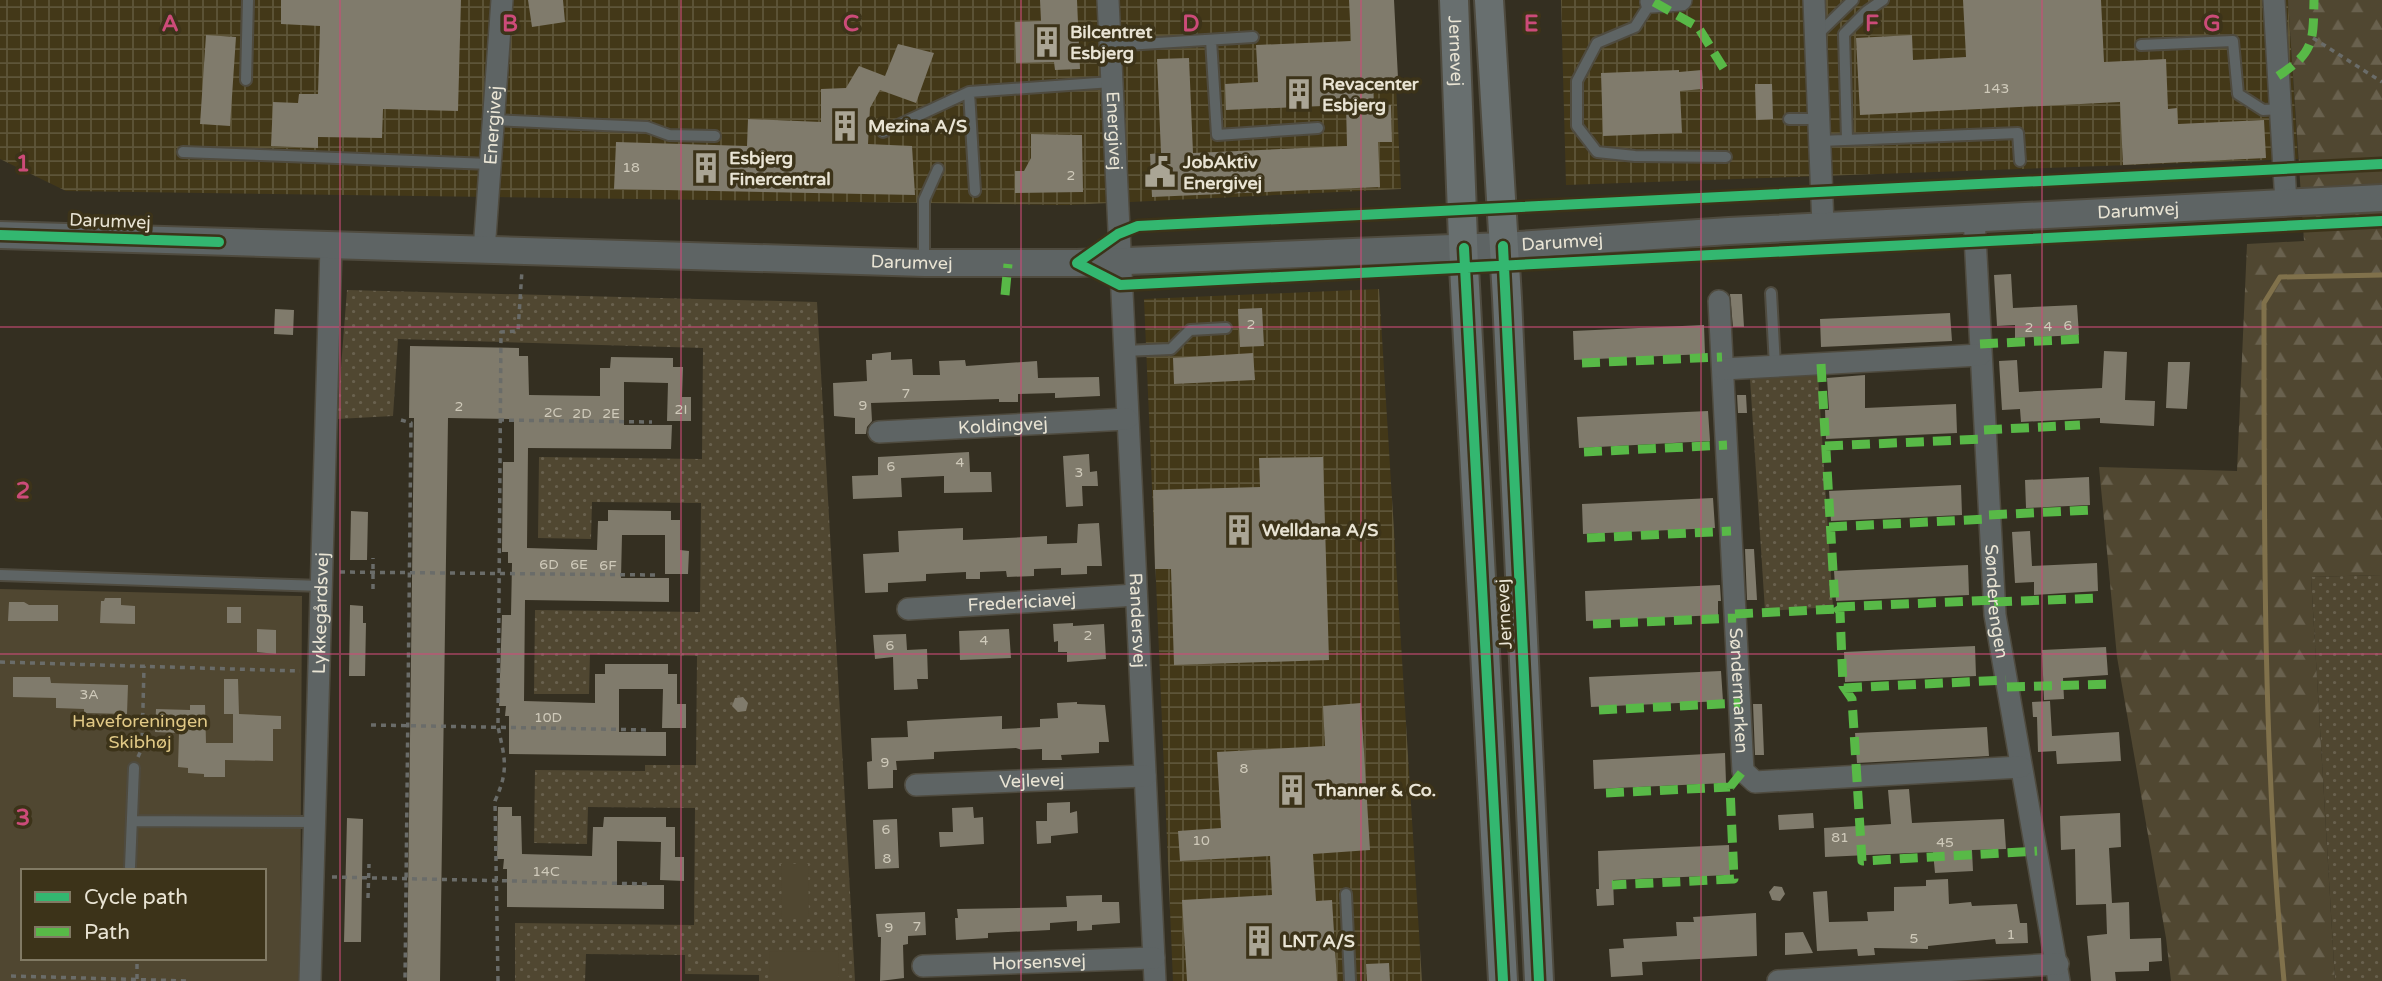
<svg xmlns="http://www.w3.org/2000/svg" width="2382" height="981" font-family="'Varela Round',sans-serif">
<defs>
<pattern id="industrial-grid" width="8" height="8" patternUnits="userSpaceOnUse" patternTransform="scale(1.75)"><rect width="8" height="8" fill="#433818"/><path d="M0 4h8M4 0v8" fill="none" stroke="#5e5539"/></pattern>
<pattern id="grass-dots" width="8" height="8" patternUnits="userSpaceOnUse" patternTransform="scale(1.75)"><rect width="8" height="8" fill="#504731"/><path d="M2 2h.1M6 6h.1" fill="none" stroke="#69614e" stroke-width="1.8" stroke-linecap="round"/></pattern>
<pattern id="forest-firs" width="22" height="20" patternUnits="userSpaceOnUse" patternTransform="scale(1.75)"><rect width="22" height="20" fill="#504731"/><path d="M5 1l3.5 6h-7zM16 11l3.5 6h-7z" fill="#69614e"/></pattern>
</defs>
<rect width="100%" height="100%" fill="#342f21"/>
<path fill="url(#industrial-grid)" d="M0,0H1392L1401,189L1067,205L66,191L0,159Z
M1561,0H2288L2298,159L1566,185Z
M1379,289L1422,981H1173L1144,299Z"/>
<path fill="url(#grass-dots)" d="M347,290L817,302L855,981H759V975L685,974V955L586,954L585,981H515V923L694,925L695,808L588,807L587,844L534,843L535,770L645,771V765H696L697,656L590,654L589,694H534L535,610L700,612L701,503L592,502L591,539L538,538L539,457L702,459L703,348L398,339L393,416L337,419Z
M1818,375L1833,607L1765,611L1750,379Z
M2382,575V981H2335L2311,577Z"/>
<path fill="url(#forest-firs)" d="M2288,0H2382V575L2311,577L2335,981H2171L2166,938L2117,657L2099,467L2237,471L2247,244L2304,241Z"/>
<path fill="#504731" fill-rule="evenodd" d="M0,589L302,596L300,981H0ZM23,871H264V958H23Z
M781,864H808L809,917H782Z
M770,951L839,952L838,981H769Z"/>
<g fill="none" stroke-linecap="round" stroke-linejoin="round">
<path stroke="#80714b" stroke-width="5" d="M2284,981C2263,756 2264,530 2264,303L2280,277L2382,275"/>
</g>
<path fill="#807b6c" d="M281,0H461L458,111L383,109L382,138L318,137V148L271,146L273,102L298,103L299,94H318L320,26L281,24Z
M528,0H563L565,22L532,27Z
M1040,0H1077L1080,69L1055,70L1054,62L1016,63L1015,22L1041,21Z
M1349,0H1394L1398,78L1373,79L1374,106L1391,105L1392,142H1378L1380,187L1152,197L1150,154L1161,153L1157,59L1189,58L1193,153L1347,146L1346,105L1226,110L1225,84L1258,82L1256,45L1351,41Z
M1963,0H2101L2104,62L2166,59L2168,109L2177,108L2178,124L2264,120L2266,158L2123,165L2120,102L1860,115L1856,38L1912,35L1913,60L1966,57Z
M206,35L236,37L230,126L200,124Z
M898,44L934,53L916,103L880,90L870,108L868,144L912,146L915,195L614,189L616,142L747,146L748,119L821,122V89L846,88L859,66L885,76Z
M1679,70V72L1702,70L1703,89L1680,91L1682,133L1603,136L1601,73Z
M1755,84H1772L1773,119L1756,120Z
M1031,134L1082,135L1083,192L1015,193V171H1024L1031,158Z
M2011,274L2013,308L2077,305L2079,335L2015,338V325L1997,326L1994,275Z
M1730,294H1742L1744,327H1733Z
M1262,308L1264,346L1240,347L1238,309Z
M275,309L294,310L293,335L274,334Z
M1950,313L1952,341L1821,347L1820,319Z
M1704,325L1705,354L1574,360L1573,331Z
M410,346L519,348V356H528L529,395L600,396V368H610L611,357L673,358V367H683L682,397H691V421H667L668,383L624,382V425H672L671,449L528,448L527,548L597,550L598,521H608V510L671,511V520H680V550L689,551L688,574H665V535H622L621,578H669V602L525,600L524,701L595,703V674H605V664H668V674H677V704H686V728H662L663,689H619V732H666V756L509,754V716H505L506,706H499L502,615H511L512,563H508V552H502L503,462H514V419L448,418L440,981H407L414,418H409Z
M2104,351L2127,352L2125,400L2155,401L2154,426L2100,423V418L2021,422L2020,409L2002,410L1999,361L2017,360L2019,392L2102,388Z
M891,352V360L912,359L913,375H940L939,361L965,360L966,366L1037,361L1038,378L1099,377L1100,396L1055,398V393L1018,394V402H999V399L871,403L872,421L867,427L866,434H855V418L834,416L833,383L867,381L866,360H872V354Z
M1253,353L1255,380L1174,384L1173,358Z
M2168,362H2190L2187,409L2166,408Z
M1865,375V408L1956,404L1957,433L1826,439L1825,410H1829L1827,378Z
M1737,395H1746L1747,413H1738Z
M1708,411L1710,441L1579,448L1577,417Z
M969,452L970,472H991L992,492L944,493V476L901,478L902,497L853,499L852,476L878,475V457Z
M1089,454L1090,472L1097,471L1098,486H1082L1083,506L1066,507L1063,456Z
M1323,457L1329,660L1174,665L1171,569H1155L1153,490L1260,487L1259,458Z
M2089,477L2090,505L2026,508L2025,480Z
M1961,485L1962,515L1831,521L1829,491Z
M1713,498L1715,528L1583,534L1582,504Z
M351,511L368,512L367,560H350Z
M1099,523L1102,566H1087V574L1061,575V568L1034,569V576L1007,577L1006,571L980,572V579H966V572L926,574V581L888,583V592L865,593L863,554L899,552L898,531L963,528V540L1047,536V544L1077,543L1078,524Z
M2030,531L2032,566L2097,563L2098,591L2034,595V582L2015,583L2012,532Z
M1745,549H1754L1757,600H1747Z
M1968,565L1969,595L1836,601L1834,571Z
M1720,585L1721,601H1718V615L1586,621L1585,591Z
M105,598H121V605L135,606V624L100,623L101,601H104Z
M9,602H24L29,605H58V621H8Z
M350,605L363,606V623H366L365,676H349Z
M227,607H241V623H227Z
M1073,623V626L1104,624L1106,659L1067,662V652H1058V641L1054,642L1053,624Z
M257,629L276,630V654L257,652Z
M1009,629L1011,658L960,660L959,631Z
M906,634L907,650L927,649L928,679H917L918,689L894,690L893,657L875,659L873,635Z
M1975,646L1976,676L1845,682L1844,652Z
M2106,647L2108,675L2063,678L2064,699L2044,700L2042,650Z
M1721,671L1723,701L1591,707L1589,677Z
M13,677H50L51,683L128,685L127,714L84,713V709L56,708V698L13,697Z
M224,679H238L239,714L281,716V729H273V761L225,760V777H204V774L188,773V768L178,767L179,733L155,732L156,709L190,710V705H205L206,743H233V714H224Z
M743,697L748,703L746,711L738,712L732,706L735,698Z
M2050,701L2052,736L2119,732L2121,761L2057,764L2056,751L2038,752L2037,717H2033L2032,702Z
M1077,702V704L1105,705L1109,742H1099V753L1061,755L1062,760H1042V749L1022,750L1016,748L934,752V759L896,761L897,770H893V788L868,789L867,762L872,761L871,738L908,737L907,721L1002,716V729L1040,727V719L1058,718L1057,703Z
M1361,703L1370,850L1313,854L1316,901L1332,900L1337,981H1187L1182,900L1272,895L1270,856L1180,861L1178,831L1221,828L1217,752L1325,746L1323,706Z
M1753,704H1762L1764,755H1755Z
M1987,727L1989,756L1857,763L1855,733Z
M1725,753L1726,783L1594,789L1593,760Z
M1909,789L1912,823L2004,819L2006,849L1972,850L1973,871L1935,873L1933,852L1825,857L1824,828L1891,824L1888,790Z
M1070,802V813L1077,811L1078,833L1051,836V843L1037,844L1036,821H1047V803Z
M498,807H512V816H521L522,854L592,856L593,827H603L604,817H666V827H675V857H684V881L660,880L661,842L617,841V885H664V909L507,907V869H503L504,859H497Z
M973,807L974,818L983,817L984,844L940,847L939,832H953L952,808Z
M1813,813L1814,828L1779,830L1778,815Z
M2120,813L2121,847L2109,848L2112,903L2129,902L2130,939L2161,938L2162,961L2149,962V971L2115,972L2116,981H2091L2087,936L2107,934L2106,904L2076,905L2075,849L2061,850L2060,816Z
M347,818L363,819L361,942H344Z
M897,819L899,868L875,869L873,820Z
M1729,845L1730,875L1613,880L1614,905L1597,906L1596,889H1599L1598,851Z
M1948,879L1949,904L1971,902L1972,906L2017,904L2020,923H2027L2028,943L1996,944L1995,939L1928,946V949L1874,948L1875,955L1858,956L1857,949L1817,951L1813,892L1827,891L1829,922L1868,921L1867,912L1894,911V887L1926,886V880Z
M1774,886L1782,887L1785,894L1780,901L1772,900L1769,892Z
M1102,895V902H1119L1120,923L1092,925V930L1077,931V921L1050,923V930L988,933V938L956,940L955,918H958L957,909L1067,907L1066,896Z
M925,912L926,935L908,936V944L903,945L904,978L880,981L881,937H878L876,914Z
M1756,913L1757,956L1642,962L1643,975L1611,977L1609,949L1624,948L1623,939L1677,936L1676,922H1694L1693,917Z
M1803,932L1813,953L1785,955V933Z
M1389,963L1390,981H1367L1366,964Z"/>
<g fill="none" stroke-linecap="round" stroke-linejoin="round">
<defs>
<path id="service" d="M1649,0L1651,2L1635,27L1597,43L1577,81V126L1597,152L1635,156L1726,157
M1815,37L1853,0
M1211,40L1217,135L1318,128
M2141,45L2233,41L2238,94L2263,110L2281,109
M1110,46L1253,37
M246,80L248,0
M1789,119H1819
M494,120L647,127L669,135L715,136
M883,132L969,92
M1847,139L1844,34L1867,11L1883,0
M1820,141L2018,133L2020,161
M183,152L490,164
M975,191L969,92L1112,82
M924,263V200L938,169
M1771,293L1775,366
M1124,351L1171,349L1190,330L1226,328
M0,575L322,586
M132,821L315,822
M130,867L134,768
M1346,894L1350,981"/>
<g id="minor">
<path id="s1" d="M1108,0L1155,981"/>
<path d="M1814,0L1823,225"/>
<path d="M2274,0L2286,203"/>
<path d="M1651,2L1681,0"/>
<path id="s2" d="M1974,217L1995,615L2059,981"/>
<path id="s3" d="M484,251L502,0"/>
<path id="s4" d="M1719,301L1743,771L1755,782L2021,767"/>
<path d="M1723,369L1980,355"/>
<path id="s5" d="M879,432L1127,419"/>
<path id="s6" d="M908,609L1136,595"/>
<path id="s7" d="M916,785L1145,776"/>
<path id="s8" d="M923,966L1154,958"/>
<path id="s9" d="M310,981L331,246"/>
<path d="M1778,981L2058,964"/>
</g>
<g id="tertiary">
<path id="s10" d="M0,235L924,263H1077L1503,246L1729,231L2382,198"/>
</g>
<g id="secondary">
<path id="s11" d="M1454,0L1464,267L1503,981"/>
<path d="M1489,0L1507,298L1539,981"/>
</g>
</defs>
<use href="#service" stroke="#4f4b3f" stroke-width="14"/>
<use href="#minor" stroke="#4f4b3f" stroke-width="24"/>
<use href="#tertiary" stroke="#4f4b3f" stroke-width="30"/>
<use href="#secondary" stroke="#4f4b3f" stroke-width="32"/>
<path stroke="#6a6c69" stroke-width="3.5" stroke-dasharray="5 5" stroke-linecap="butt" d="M2313,38L2382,82
M401,420L411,423L405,981
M499,420L652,422
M340,572L657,575
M373,589V558
M0,662L300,671
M371,725L651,730
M138,757L142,748L144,666
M332,877L649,884
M368,898L369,864
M11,976L189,981
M137,979V958
M498,981L495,801C509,770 505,759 498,727L501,332L518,331L522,270"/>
<use href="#service" stroke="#5e6464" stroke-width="10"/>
<use href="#minor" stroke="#5e6464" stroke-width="21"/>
<use href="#tertiary" stroke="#5e6464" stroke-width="26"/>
<use href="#secondary" stroke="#686f6f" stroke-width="28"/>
<path stroke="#58b947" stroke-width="9" stroke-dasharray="18 9" stroke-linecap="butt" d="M1654,2L1698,27L1726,72
M2278,76C2315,52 2313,41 2314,0
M1005,295L1008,264
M1980,344L2080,339
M1582,363L1722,357
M1821,364L1835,605L1840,612L1843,686L1852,699L1862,861L2037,851
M1984,430L2080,425
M1825,446L1985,439
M1584,452L1727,445
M1989,515L2091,510
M1829,527L1989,519
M1587,538L1731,531
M1994,602L2099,598
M1837,607L1994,600
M1735,614L1838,609
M1593,624L1736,618
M2007,687L2111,684
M1844,688L2006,680
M1599,710L1740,703
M1730,787L1743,771
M1606,793L1730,787L1734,879L1612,885"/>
<defs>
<path id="cycleway" d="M2382,164L1138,226L1118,234L1077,263L1120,285L2382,221
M0,235L219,242
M1503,246L1539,981
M1464,248L1503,981"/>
</defs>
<use href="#cycleway" stroke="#3c3319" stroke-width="15"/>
<use href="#cycleway" stroke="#33b770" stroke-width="10"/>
</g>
<path fill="none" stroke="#cc4b79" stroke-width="2" stroke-opacity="0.55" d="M340,0V981M681,0V981M1021,0V981M1361,0V981M1701,0V981M2042,0V981M0,327H2382M0,654H2382"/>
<defs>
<symbol id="building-bare" viewBox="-9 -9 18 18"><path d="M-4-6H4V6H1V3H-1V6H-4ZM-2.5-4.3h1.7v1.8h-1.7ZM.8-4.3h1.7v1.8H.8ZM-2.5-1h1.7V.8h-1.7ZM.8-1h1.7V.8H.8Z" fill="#aaa595" stroke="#3c3319" stroke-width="2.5" paint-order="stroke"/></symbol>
<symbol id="civic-bare" viewBox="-9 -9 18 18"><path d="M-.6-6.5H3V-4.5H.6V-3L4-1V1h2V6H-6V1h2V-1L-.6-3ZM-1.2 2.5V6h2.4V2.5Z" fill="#aaa595" stroke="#3c3319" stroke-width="2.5" paint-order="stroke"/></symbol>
</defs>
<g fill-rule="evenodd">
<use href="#building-bare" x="1025" y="20" width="44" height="44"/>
<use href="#building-bare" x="1277" y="72" width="44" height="44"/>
<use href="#building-bare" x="823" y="104" width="44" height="44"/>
<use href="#building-bare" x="684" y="146" width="44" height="44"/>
<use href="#civic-bare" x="1138" y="150" width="44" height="44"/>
<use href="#building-bare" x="1217" y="508" width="44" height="44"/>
<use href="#building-bare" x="1270" y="768" width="44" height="44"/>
<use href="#building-bare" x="1237" y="919" width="44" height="44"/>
</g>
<g text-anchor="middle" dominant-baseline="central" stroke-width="7" stroke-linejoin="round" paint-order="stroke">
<g font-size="14" fill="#cfcaba">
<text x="1996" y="88">143</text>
<text x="631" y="167">18</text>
<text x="1071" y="175">2</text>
<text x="1251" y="324">2</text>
<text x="2068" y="325">6</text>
<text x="2048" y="326">4</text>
<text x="2029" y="327">2</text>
<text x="906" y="393">7</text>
<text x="863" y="405">9</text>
<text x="459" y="406">2</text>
<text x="681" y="409">2I</text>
<text x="553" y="412">2C</text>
<text x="582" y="413">2D</text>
<text x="611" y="413">2E</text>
<text x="960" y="462">4</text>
<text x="891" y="466">6</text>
<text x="1079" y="472">3</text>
<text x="549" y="564">6D</text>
<text x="579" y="564">6E</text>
<text x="608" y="565">6F</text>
<text x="1088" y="635">2</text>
<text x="984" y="640">4</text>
<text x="890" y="645">6</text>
<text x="89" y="694">3A</text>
<text x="548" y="717">10D</text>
<text x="885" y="762">9</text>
<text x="1244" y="768">8</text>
<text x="886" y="829">6</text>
<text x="1840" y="837">81</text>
<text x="1201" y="840">10</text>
<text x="1945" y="842">45</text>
<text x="887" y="858">8</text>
<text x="546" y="871">14C</text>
<text x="917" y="926">7</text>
<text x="889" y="927">9</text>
<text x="2011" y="934">1</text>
<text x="1914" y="938">5</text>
</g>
<g font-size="18" font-weight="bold" fill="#e9e4d4" stroke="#3c3319" text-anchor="start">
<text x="1070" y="32">Bilcentret<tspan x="1070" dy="21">Esbjerg</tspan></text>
<text x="1322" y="84">Revacenter<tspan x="1322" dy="21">Esbjerg</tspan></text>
<text x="868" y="126">Mezina A/S</text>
<text x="729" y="158">Esbjerg<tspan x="729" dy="21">Finercentral</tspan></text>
<text x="1183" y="162">JobAktiv<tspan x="1183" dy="21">Energivej</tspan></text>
<text x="1262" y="530">Welldana A/S</text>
<text x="1315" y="790">Thanner &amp; Co.</text>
<text x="1282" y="941">LNT A/S</text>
</g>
<g font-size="18" fill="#e9e4d4" stroke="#3c3319">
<text stroke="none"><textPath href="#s11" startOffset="51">Jernevej</textPath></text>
<text stroke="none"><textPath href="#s3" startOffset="126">Energivej</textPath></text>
<text stroke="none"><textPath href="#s1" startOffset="131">Energivej</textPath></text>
<text stroke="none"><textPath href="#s10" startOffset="2140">Darumvej</textPath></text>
<text transform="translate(110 221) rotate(2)">Darumvej</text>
<text stroke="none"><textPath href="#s10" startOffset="1563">Darumvej</textPath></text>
<text stroke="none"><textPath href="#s10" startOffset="912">Darumvej</textPath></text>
<text stroke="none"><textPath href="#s5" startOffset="124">Koldingvej</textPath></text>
<text stroke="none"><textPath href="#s2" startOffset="385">Sønderengen</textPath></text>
<text stroke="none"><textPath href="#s6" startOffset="114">Fredericiavej</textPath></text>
<text stroke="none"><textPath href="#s9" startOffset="368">Lykkegårdsvej</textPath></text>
<text transform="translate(1504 614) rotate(-93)">Jernevej</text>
<text stroke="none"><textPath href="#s1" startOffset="621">Randersvej</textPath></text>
<text stroke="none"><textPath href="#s4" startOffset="390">Søndermarken</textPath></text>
<text stroke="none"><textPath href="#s7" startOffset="116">Vejlevej</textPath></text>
<text stroke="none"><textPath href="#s8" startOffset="116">Horsensvej</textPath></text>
</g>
<g font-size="18" fill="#e1c986" stroke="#3c3319">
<text x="140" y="721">Haveforeningen<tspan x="140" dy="21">Skibhøj</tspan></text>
</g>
</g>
<g font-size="23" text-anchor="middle" font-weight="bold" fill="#cc4b79" stroke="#3c3319" stroke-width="7" stroke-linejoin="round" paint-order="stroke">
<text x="170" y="31">A</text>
<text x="510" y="31">B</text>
<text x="851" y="31">C</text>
<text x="1191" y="31">D</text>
<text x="1531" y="31">E</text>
<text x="1872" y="31">F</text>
<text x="2212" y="31">G</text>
<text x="23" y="171">1</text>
<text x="23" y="498">2</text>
<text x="23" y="825">3</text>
</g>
<rect x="21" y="869" width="245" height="91" fill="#3c3319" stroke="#817a64" stroke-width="2"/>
<rect x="35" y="892" width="35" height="10" fill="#33b770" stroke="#817a64" stroke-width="2"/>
<text x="84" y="904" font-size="21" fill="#e9e4d4">Cycle path</text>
<rect x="35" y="927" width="35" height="10" fill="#58b947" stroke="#817a64" stroke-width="2"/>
<text x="84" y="939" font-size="21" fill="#e9e4d4">Path</text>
</svg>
